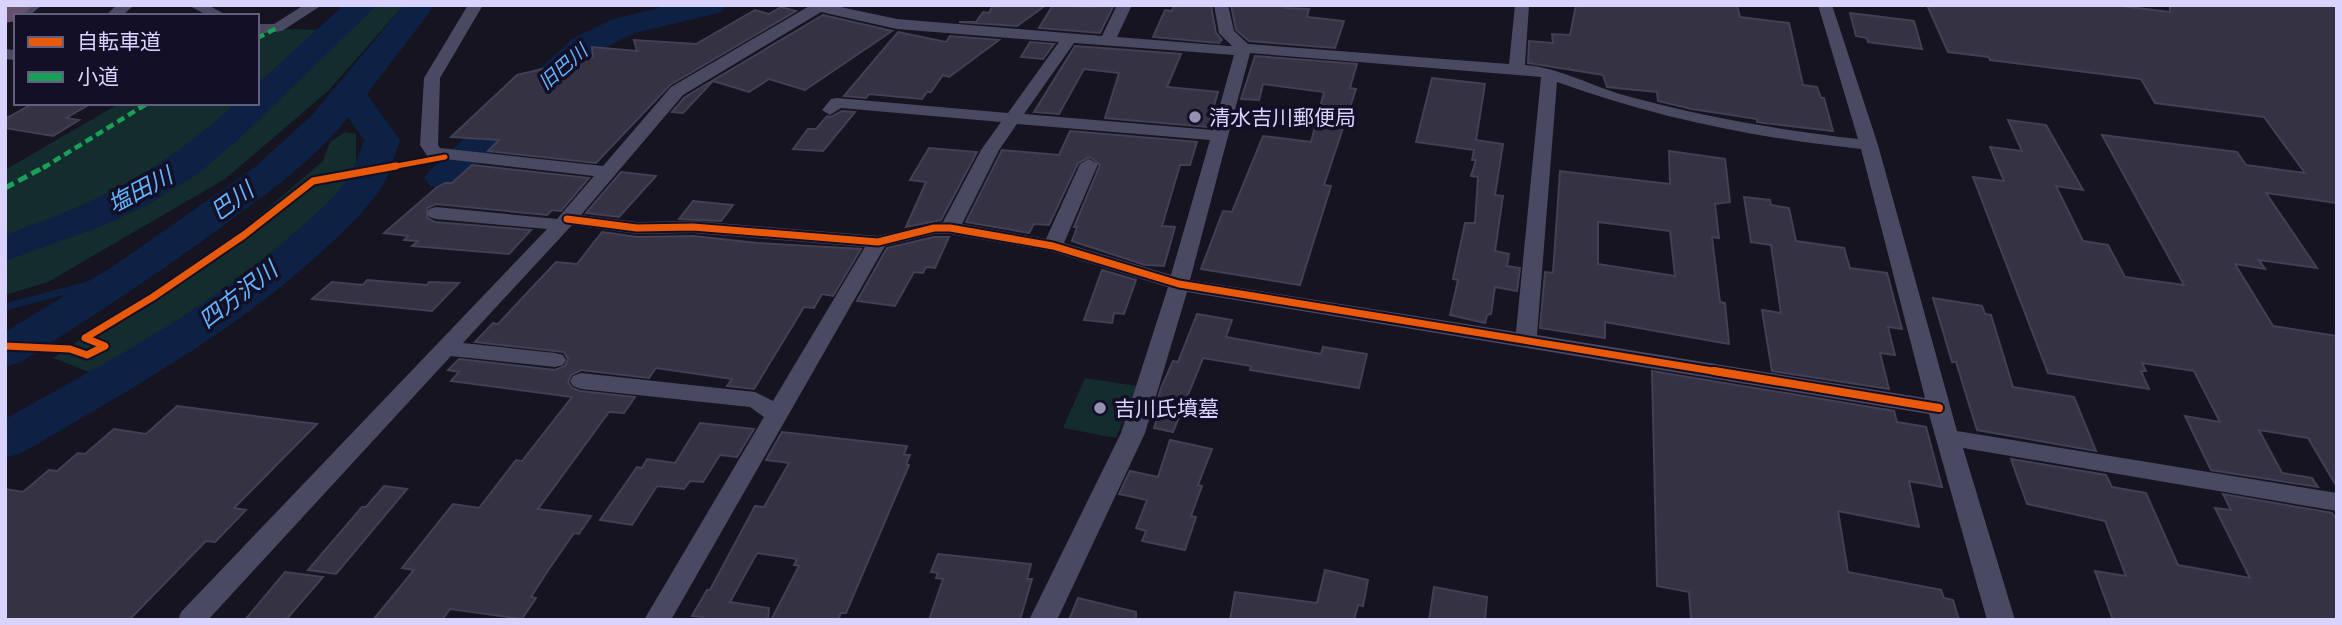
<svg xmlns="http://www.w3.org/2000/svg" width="2342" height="625" font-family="Figtree,'Noto Sans JP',sans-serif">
<rect width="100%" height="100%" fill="#161421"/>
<path fill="#132c2d" d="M404,5L328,91L225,179L48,282L5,295V170L120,103H257V32L288,29L317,30L369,6Z
M345,132L356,134V181L318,228L213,310L95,374L53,358L237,235L323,161L330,142Z
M1085,378L1137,386L1116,438L1063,428Z"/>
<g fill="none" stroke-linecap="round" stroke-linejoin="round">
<path stroke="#0d2144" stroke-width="7" d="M5,307L130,274"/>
<path fill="#0d2144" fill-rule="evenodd" d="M344,5H377L240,138L199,173L149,204L107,224L5,261V235C99,202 162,171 236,103H257V84Z
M404,5H435L367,94L400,140C396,151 393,164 388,175C376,201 350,225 330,244C239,330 129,390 22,453L5,458V419C105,363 210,309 295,232C315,215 336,197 350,175C356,165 360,151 364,140L348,117C314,160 268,193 224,225C158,274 90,318 21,362L5,367V332L115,265L255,167L312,115Z
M671,5H726L722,12L635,33L594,53L456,186L443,189L430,186L424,178L430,170L572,39L613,19Z"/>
</g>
<path fill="#343243" stroke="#433f54" stroke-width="2" fill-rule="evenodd" d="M993,5H1046L1017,26L959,22H976L983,12L989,13Z
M1053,5L1091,7L1114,5L1100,33L1039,28Z
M1174,5H1211L1216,33L1222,40L1219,43L1153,37L1165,10L1172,11Z
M1231,5H1286L1285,8L1309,9L1307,17L1344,21L1335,48L1249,41L1236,30Z
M1576,5H1737L1740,17L1789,23L1803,85L1817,87L1821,98H1824L1833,131L1764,123L1757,122V119L1692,109L1658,101L1657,92L1607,87L1603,75L1528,63L1529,41L1553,43L1552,34L1570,35Z
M1927,5H2113L2170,12V5H2337V203L2266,193L2317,268L2259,260L2265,269L2235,264L2273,326L2337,336V487L2308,438L2259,430L2282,473L2312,478L2318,487L2211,470L2185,416L2220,422L2194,371L2142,363L2146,371H2141L2149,389L2048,373L1973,177L2004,181L1990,147L2022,151L2008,120L2046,125L2083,190L2056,186L2083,241L2108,245L2125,277L2184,285L2102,135L2237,152L2246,165L2305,173L2264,117L2155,103L2141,79L1990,60L1989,57L1948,52Z
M781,7L796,11L670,85L596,163L488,151L499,140L451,137L517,75L593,57L592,47L637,51L634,40L696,44L755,10L769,14Z
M1850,13L1914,21L1922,49L1868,42L1867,38L1856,36Z
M823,15L892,31L805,90L769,79L749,92L713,81L683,113L672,112L685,97Z
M898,32L946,42L950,36L999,40L949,77L943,75L931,92H927L922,99L869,94L866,98L844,96Z
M1030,42L1054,44L1043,59L1021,57Z
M1075,46L1181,54L1167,87L1218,92L1208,127L1105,118L1119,73L1084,69L1059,114L1034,112Z
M1255,56L1357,64L1350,88L1356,89L1324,185L1331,186L1300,285L1201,269L1223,211L1232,212L1263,136L1311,142L1324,92L1263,84L1259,100L1241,99Z
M1432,78L1485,84L1476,140L1503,144L1495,195L1503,196L1495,251L1509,254L1507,266L1520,268L1517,291L1495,287L1491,314L1487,315L1485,323L1450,315L1458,280L1453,279L1465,223H1475L1478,177L1471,176L1476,160H1472L1474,150L1416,142Z
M34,103H92L66,118L79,120L53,136L5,128V119Z
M842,111L855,112L823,151L793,149L808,129H816L827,116L831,117Z
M1070,131L1197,142L1190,165H1180L1162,226L1175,227L1164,266L1145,265L1072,241L1077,227H1074L1100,165L1090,157L1078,163L1049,225L1034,224L1029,233L966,222L1002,150L1059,155Z
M929,148L977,152L941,220L906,227L926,182L910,180Z
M1669,151L1725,159L1730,202L1715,204L1719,238L1712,237L1720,302L1725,303L1729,344L1605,322V338L1540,328L1545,272L1553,273L1560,171L1670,184ZM1598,222L1670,231L1675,276L1598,264Z
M472,165L589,178L561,211L552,210L547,215L436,204L427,208V218L435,222L531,230L509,254L412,246L418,241L404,240L408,236L384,233L436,188L445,183H452Z
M621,172L656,176L619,217L586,213Z
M1744,197L1770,200L1771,205L1789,208L1796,241L1844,248L1850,268L1887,273L1902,329L1888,327L1895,355L1880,353L1889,389L1772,371L1762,310L1781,313L1771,245L1751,242Z
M693,201L733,205L721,221L679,219Z
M602,232L637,237L693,236L758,243L861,249L833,296L822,294L814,308L804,307L754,389L727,386L732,379L656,368L649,378L581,370L571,375L568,382L572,388L580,391L635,397L624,413L609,412L538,509L591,516L579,534L574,533L549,569L531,597L536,598L522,619L450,609L442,620H373L414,570L402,568L453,504L479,508L516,460L522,461L572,397L451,381L459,372L448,370L459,359L555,370L565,366L568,359L564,352L475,342L493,323L498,324L556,262L577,264Z
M934,237H949L935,268L926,267L923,273L914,272L895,306L857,301L887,248Z
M1102,270L1136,280L1124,314L1114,313L1112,323L1084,320Z
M367,280L427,285L429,282L459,283L432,311L312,299L332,282L363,285Z
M1933,298L1982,306L1985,314L1991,315L2013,387L2074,397L2096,451L1977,430L1956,362H1952Z
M1197,314L1232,320L1226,337L1321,354L1323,347L1367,354L1359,388L1250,370L1251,366L1203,358L1173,432L1154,428L1163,399L1158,398L1161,388L1173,361L1178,362Z
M1652,371L1894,411L1897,422L1926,427L1942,487L1909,481L1919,527L1838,511L1848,572L1941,590L1944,598L1953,600L1959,620H1691L1689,592L1657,586Z
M177,406L317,424L234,508L246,510L215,542L206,541L129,620H5V489L23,492L49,470L57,471L78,453L85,454L114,429L146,434Z
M700,423L754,429L737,457L720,455L703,482L690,481L684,489L657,486L632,525L600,520L637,467L642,468L647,459L675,463Z
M782,432L907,446L904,455H910L906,464L909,465L846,613H841L838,620H771L799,566L794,565L797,559L757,553L730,602L769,608L768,620H701L703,617L692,616L707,590H710L755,506L764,507L789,463L766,460Z
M1170,440L1212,449L1198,485L1202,486L1191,516L1196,517L1185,550L1142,541L1146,531L1136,528L1147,500L1119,494L1130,471L1158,477Z
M2011,459L2106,475L2112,487L2146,493L2178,565L2250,578L2215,508L2231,510L2223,494L2332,513L2337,520V620H2113L2095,571L2126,576L2105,521L2027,504Z
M384,486L407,489L336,574L308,570L362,507H366Z
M938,554L1031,564L1027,579H1032L1020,620H929L943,579L936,578L938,573L931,572Z
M1325,570L1368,580L1363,606L1358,605L1354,620H1230L1235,592L1317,603Z
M285,572L323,577L286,620H245Z
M1434,587L1487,597L1485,620H1429Z
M1078,598L1136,612V620H1069Z"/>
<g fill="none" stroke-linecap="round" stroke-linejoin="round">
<path fill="#4a4962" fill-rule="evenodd" d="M25,5H42L29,16H16L14,19L12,16Z
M117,5H134L122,16H105Z
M188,5H208L228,16H208Z
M304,5H322L282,31L257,34V24H274Z
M468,5H483L440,78L438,145L440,148L603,166L671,87L811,5H831L897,19L1102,36L1117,5H1132L1117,37L1229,46H1232L1219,33L1214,5H1228L1234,31L1248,44L1509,64L1515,5H1529L1525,65C1561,68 1593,87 1627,96C1703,117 1780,130 1858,139L1818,5H1832L1878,145L1957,431L2337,493V511L1963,448L2015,620H1987L1929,414L1187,292L1145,433L1057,620H1029L1121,433L1168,287L1050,251L950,234H934L885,246L671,620H644L764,417L750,407L581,389L573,386L570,381L573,376L581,373L755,392L773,401L865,247L693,233L637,234L572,225L463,343L555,353L563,355L566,360L563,365L555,367L451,356L208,620H178L181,612L547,229L436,219L429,217L427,213L429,209L436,207L557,219L594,176L428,157L420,145L424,78ZM821,12L897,29L1059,42L1008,113L837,98L831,99L822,110L830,115L841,108L1001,122L981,150L943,222L878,236L693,221L637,222L581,215L683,95ZM1074,43L1234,55L1213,130L1024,114ZM1250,53L1541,77L1516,332L1190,280ZM1557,82C1656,118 1757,138 1861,149L1925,398L1537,335ZM1017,124L1210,140L1171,275L1064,243L1098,164L1089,159L1080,164L1046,239L962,224L999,150Z
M5,49L16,50V60L5,59Z"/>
<path fill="#67516a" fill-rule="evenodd" d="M5,5H33L22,16H16L15,21L5,23Z"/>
<path stroke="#1a9f57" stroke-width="4.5" stroke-dasharray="8 4.5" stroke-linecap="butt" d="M257,38L277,28
M43,168L148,103"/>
<path stroke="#1a9f57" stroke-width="5" stroke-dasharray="10 5" stroke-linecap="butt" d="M5,188L46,166"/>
<defs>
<path id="cycleway-far2" d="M386,168L445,157"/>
<path id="cycleway-far1" d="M567,219L637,228L693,227L878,242L934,228H950L1053,246L1179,284L1725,373
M5,346L70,349L87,355L105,346L85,338L153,297L244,235L313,181L396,166"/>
<path id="cycleway" d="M1714,371L1939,408"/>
</defs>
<use href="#cycleway-far2" stroke="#130f26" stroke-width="9"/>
<use href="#cycleway-far1" stroke="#130f26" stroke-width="11"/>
<use href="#cycleway" stroke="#130f26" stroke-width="12"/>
<use href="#cycleway-far2" stroke="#e8590c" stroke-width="5"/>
<use href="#cycleway-far1" stroke="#e8590c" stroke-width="7"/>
<use href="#cycleway" stroke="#e8590c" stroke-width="8"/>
</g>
<g fill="#9591b1" stroke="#130f26" stroke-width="2.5">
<circle cx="1195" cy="117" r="7"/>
<circle cx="1100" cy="408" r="7"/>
</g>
<g text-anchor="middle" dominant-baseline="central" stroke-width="7" stroke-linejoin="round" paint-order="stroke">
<g font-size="19" font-style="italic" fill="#62b6ff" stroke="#130f26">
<text transform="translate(563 67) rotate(-41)">旧巴川</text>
</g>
<g font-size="21" fill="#d9d4ff" stroke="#130f26" text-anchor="start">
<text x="1209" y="117">清水吉川郵便局</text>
<text x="1114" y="408">吉川氏墳墓</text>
</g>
<g font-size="23" font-style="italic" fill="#62b6ff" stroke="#130f26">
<text transform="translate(140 190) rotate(-28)">塩田川</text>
<text transform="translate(232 201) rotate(-36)">巴川</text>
<text transform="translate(238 295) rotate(-38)">四方沢川</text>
</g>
</g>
<rect width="2342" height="625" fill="none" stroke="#d9d4ff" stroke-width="14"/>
<rect x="14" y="14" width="245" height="91" fill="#130f26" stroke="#625e7d" stroke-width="2"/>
<rect x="28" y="37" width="35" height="10" fill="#e8590c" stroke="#625e7d" stroke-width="2"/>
<text x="77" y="49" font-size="21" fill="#d9d4ff">自転車道</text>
<rect x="28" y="72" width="35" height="10" fill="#1a9f57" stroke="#625e7d" stroke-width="2"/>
<text x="77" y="84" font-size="21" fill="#d9d4ff">小道</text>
</svg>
